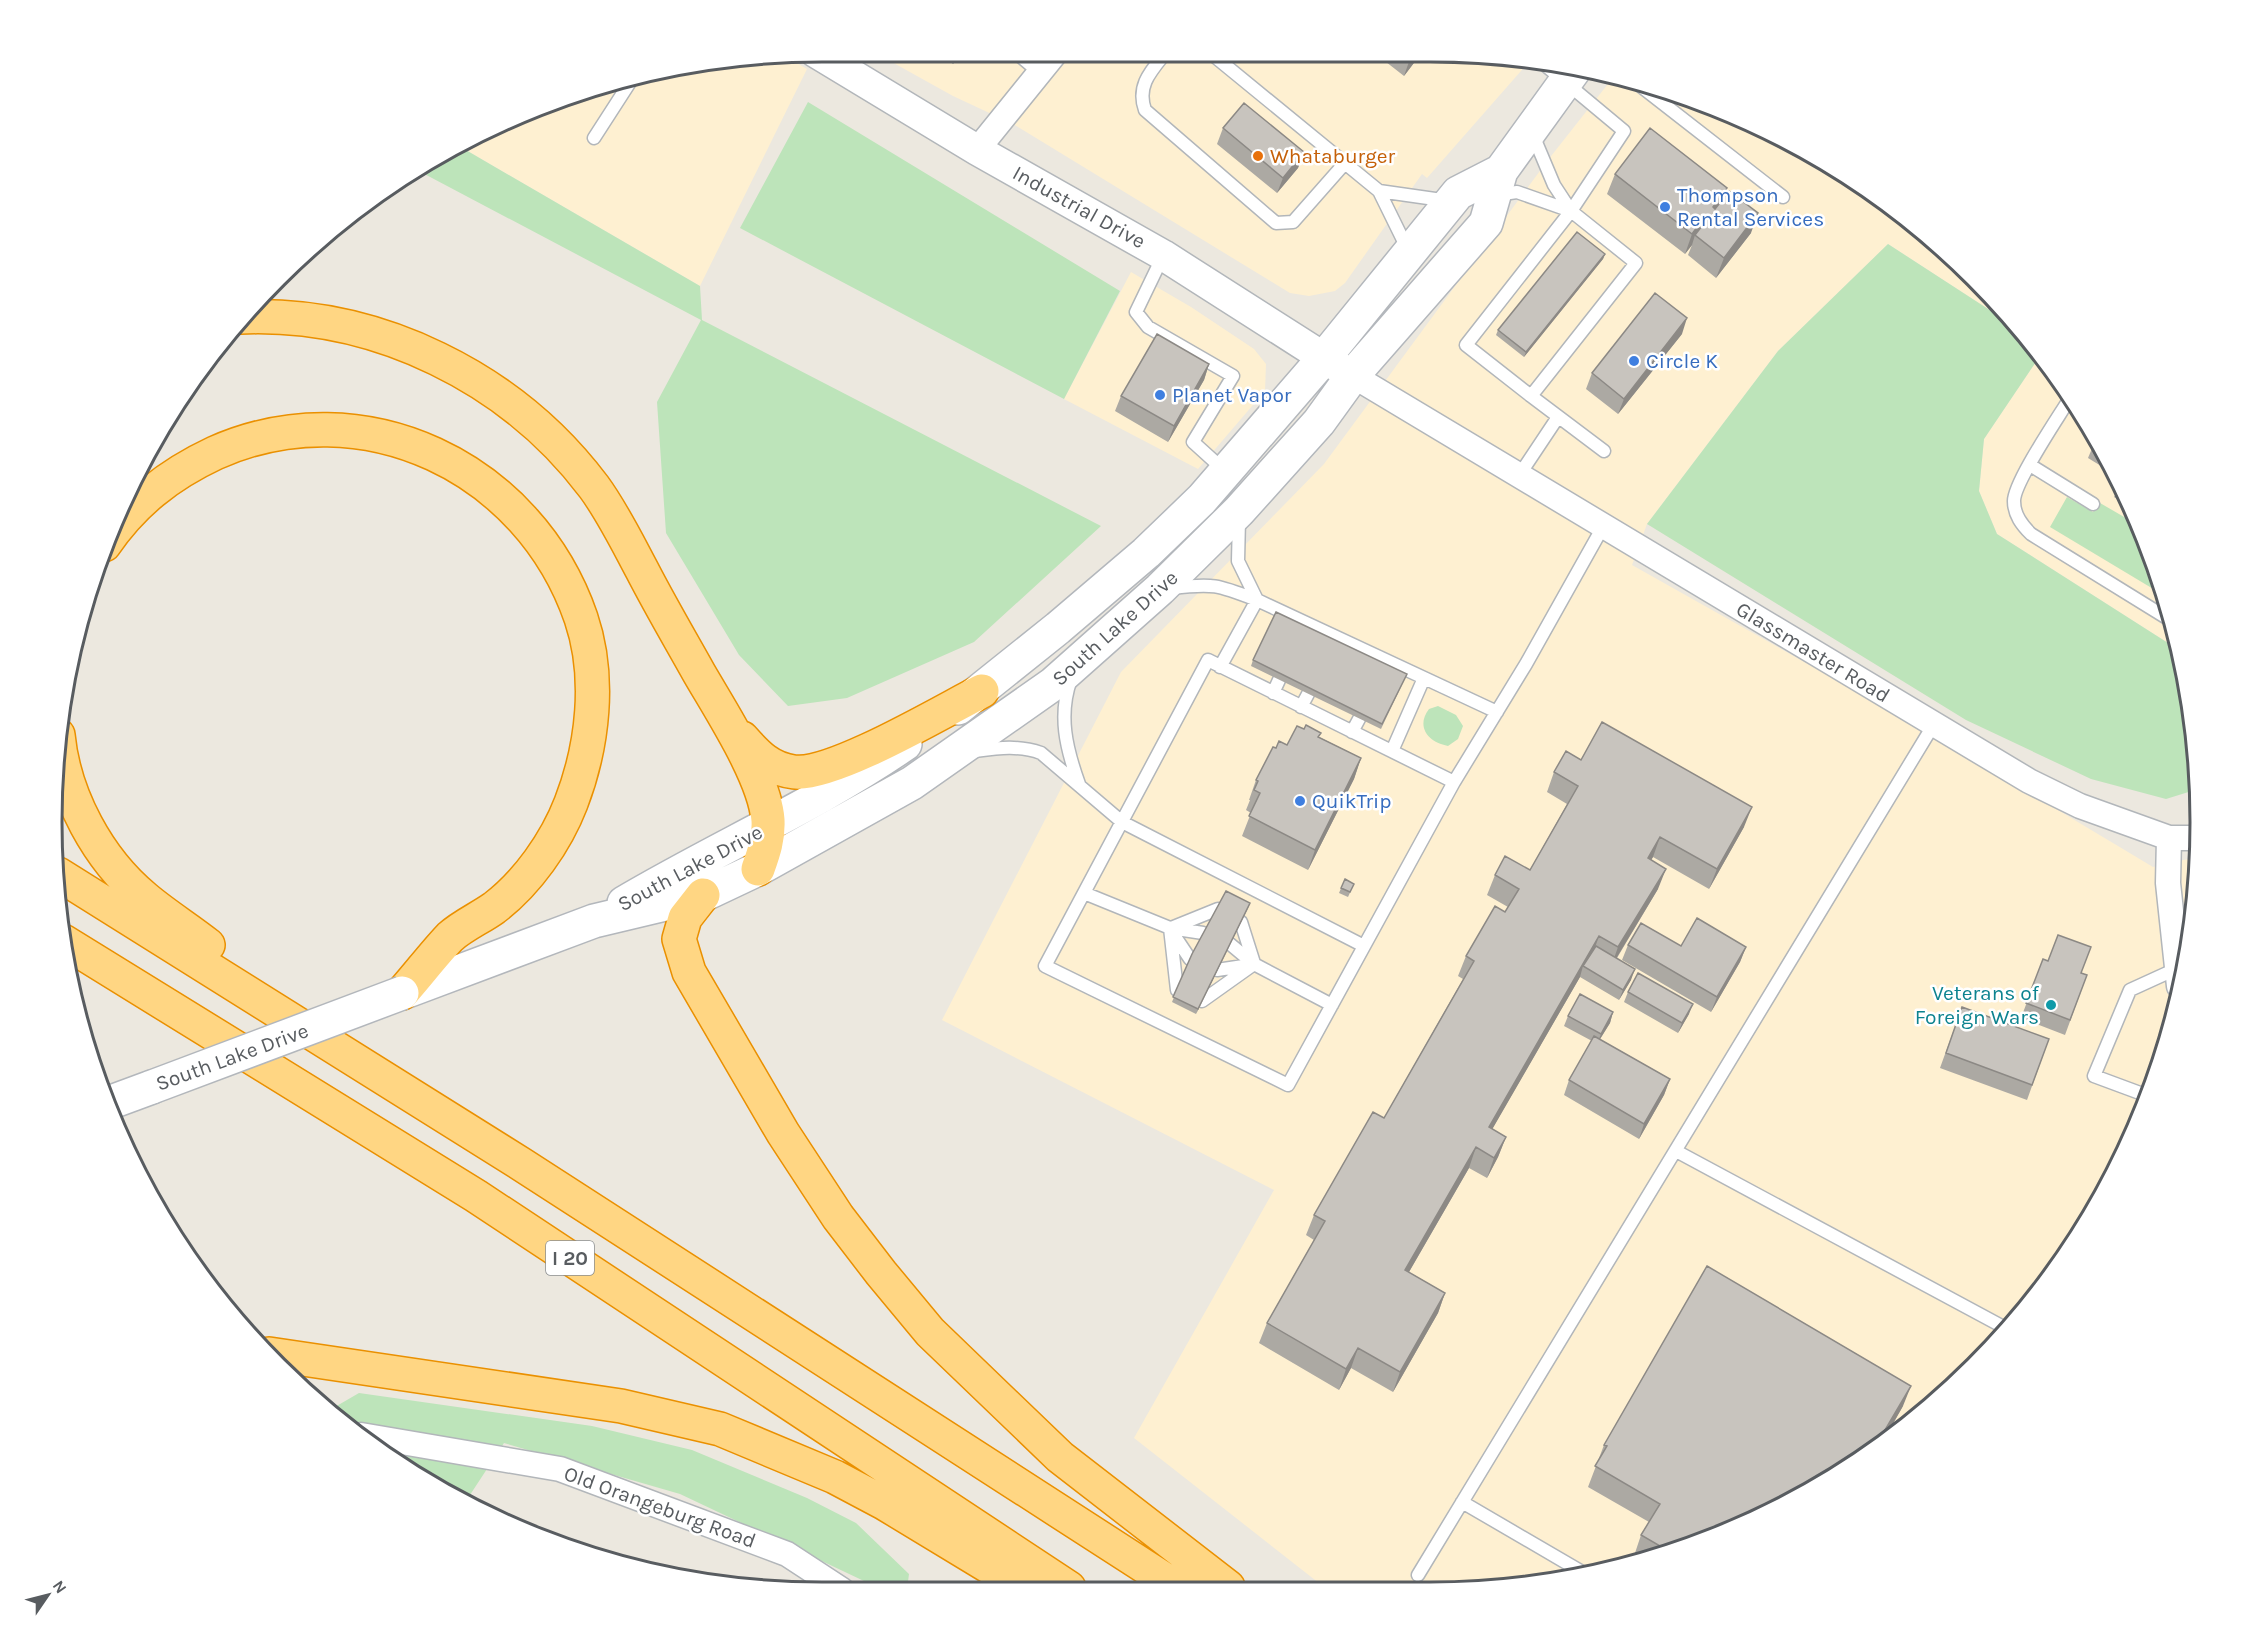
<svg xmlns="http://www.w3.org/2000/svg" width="2252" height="1643" font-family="Karla,sans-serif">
<rect width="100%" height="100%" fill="#ece8df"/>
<path fill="#fef0d1" d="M872,51H1431L1527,64L1427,178L1422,174L1345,283L1335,291L1309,296L1290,293L1013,124L953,96Z
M785,56L807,69L700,286L459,146L526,110L622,77Z
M1615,75L1630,77L1726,110L1858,181L1939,242L2022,331L1888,244L1778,351L1647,524L1632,565L1904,718L2153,867L2197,857L2194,922L2160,1069L2098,1206L2010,1329L1900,1433L1726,1533L1531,1585L1324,1587L1134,1438L1274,1190L942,1020L1121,672L1324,464L1548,160Z
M1131,272L1191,307L1254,349L1266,364L1265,391L1198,469L1064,399Z
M2042,353L2121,480L2175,622L2179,650L1997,534L1979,491L1984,439Z"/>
<path fill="#bde4ba" d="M808,102L1120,291L1064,399L740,228Z
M459,146L700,286L702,320L1101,526L974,642L847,698L788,706L739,655L666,533L657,402L701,320L415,169Z
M1888,244L2022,331L2042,353L1984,439L1979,491L1997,534L2179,650L2199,771V784L2195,790L2166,799L2091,779L1966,720L1647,524L1778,351Z
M2067,497L2093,512L2100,503L2138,525L2165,596L2050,527Z
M1438,706L1456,715L1463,726L1458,739L1448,746C1427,742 1416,726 1429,709Z
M359,1393L592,1426L692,1450L807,1498L856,1523L909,1574L907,1589L883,1590L680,1494L504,1443L466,1501L437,1489L328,1411Z"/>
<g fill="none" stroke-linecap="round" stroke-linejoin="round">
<defs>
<path id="service" d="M1014,51L1040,73
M1167,51C1152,70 1136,85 1145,110L1276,223L1293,222L1345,163
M1208,51L1379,191L1408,250
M1310,51L1312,53
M1546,66L1624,131L1571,211
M1629,77L1783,197
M1533,135L1554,185L1571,211
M594,138L634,76
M1379,191L1449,201
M1496,195L1517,192L1571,211
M1571,211L1636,263L1531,396L1466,345Z
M1163,256L1136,312L1148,327L1233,376L1193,442L1225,471
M1531,396L1604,451
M2070,398C2058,418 2014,482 2014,501C2014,515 2022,525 2031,534L2175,623
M2030,465L2093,504
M1520,474L1558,417
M1239,519L1238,561L1257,600
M1172,588C1214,583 1218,585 1257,600L1497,712
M1220,667L1257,600
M1071,679C1058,715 1066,748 1079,784
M1273,693L1279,680
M1301,707L1308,694
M1352,732L1359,719
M975,751C998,748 1019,745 1041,753L1122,822L1364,946
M1392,751L1424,678
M1454,782L1208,660L1045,966L1288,1085L1454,782L1526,664L1604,525
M1084,893L1170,928L1203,933
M1241,922L1254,963
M1170,928L1177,990
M1171,928L1218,909
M1172,932L1190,959
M1230,944L1254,964L1332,1005
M1217,970L1250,965
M1202,1001L1254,964
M2148,1096L2094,1076L2130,990L2176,969
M1676,1151L2009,1330
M1462,1502L1582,1572
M1418,1575L1934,724"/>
<path id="minor" d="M977,150L1057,51
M1340,368L2029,781L2080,806L2169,838L2168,883L2179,986
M2169,838H2197
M361,1435L560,1469L787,1554L842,1590"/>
<path id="tertiary" d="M815,52L977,150L1163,255L1340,368"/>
<path id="secondary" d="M958,708L1058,628L1146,553L1202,499L1324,358L1458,193L1501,171
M624,903C717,848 816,805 905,744
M402,993L594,921L703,895L758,869L912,783L1053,684L1160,589L1239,511L1319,422L1353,375L1486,223L1501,171L1574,70
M106,1104L152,1087"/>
<path id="motorway" d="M240,317C377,311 512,378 594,487C613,513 627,542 642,570C660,605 680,639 699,673C721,711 765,778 768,820C769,838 764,852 758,869
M104,545C133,503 168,475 215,453C363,387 529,467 581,618C601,677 593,746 571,803C556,842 527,883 494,908C480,918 462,926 450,937C433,955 418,975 402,993
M58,735C64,796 98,859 145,898C165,915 188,929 208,945
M742,738C757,755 770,769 794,772C832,777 943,711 982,691
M58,874L521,1164L1178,1588
M703,895L685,918L679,939L689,972L783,1133L838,1217L881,1273L930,1332L1060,1457L1228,1587
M63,941L476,1196L1069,1588
M269,1354L621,1406L720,1429L835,1477L884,1503L1026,1589"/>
</defs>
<use href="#service" stroke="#b2b6ba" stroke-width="15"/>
<use href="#minor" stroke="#b2b6ba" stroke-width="27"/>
<use href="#tertiary" stroke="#b2b6ba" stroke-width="33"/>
<use href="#secondary" stroke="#b3b7bc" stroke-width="36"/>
<use href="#motorway" stroke="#ea9000" stroke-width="36"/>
<use href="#service" stroke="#fff" stroke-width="12"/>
<use href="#minor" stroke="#fff" stroke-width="24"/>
<use href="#tertiary" stroke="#fff" stroke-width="30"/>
<use href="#secondary" stroke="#fff" stroke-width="33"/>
<use href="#motorway" stroke="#ffd683" stroke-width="33"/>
<defs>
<path id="secondary-bridge" d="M152,1087L402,993"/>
</defs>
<use href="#secondary-bridge" stroke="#b3b7bc" stroke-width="36" stroke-linecap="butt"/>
<use href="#secondary-bridge" stroke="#fff" stroke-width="33"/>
</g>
<path fill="#aca9a3" d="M936,51H963L953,64Z
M1372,51H1423L1404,76Z
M1223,128L1304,152L1298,168L1277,193L1217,144Z
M1822,161L1858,181L1895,209L1889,217Z
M1615,174L1727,188L1724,198L1751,233L1716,278L1688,255L1692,245L1685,254L1607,194Z
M1605,254L1603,259L1524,357L1496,335L1498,330Z
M1682,334L1618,414L1586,389L1592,373Z
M1209,364L1204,380L1168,442L1115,411L1121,396Z
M2096,439L2119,477L2088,458Z
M2122,482L2132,508L2114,497Z
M1253,660L1407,674L1381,729L1251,666Z
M1319,737L1361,758L1354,779L1308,870L1242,836L1251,813L1246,810L1250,800H1249L1256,780L1287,745Z
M1581,760L1744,827L1709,889L1653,857L1651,860L1658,889L1617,958L1631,980L1619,1000L1580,977L1492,1129L1506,1137L1498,1157L1487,1178L1469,1168L1409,1272L1445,1293L1438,1313L1393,1392L1351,1368L1339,1390L1259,1343L1267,1323L1314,1240L1306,1235L1314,1215L1384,1118L1463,979L1458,976L1466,956L1505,912L1508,907L1487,895L1495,875L1530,870L1567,804L1547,792L1554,772Z
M1345,879L1354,884L1348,897L1339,893Z
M1250,903L1196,1014L1172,1002L1192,954Z
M1628,945L1681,946L1746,947L1740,962L1711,1012L1622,960Z
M2043,959L2087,975L2065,1035L2021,1018Z
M1628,992L1689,1014L1678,1033L1624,1002Z
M1962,1007L2049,1039L2027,1100L1940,1068Z
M1613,1012L1610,1023L1600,1039L1670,1079L1664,1095L1639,1139L1564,1095L1569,1080L1592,1041L1564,1026L1568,1016Z
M1903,1406L1882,1443L1726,1533L1636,1557L1634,1556L1641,1535L1649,1522L1588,1487L1604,1445Z"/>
<path fill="#8c8985" d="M957,51H963L953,64Z
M1415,51H1423L1404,76L1411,56Z
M1304,152L1298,168L1277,193L1283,178Z
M1727,188L1720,209L1705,227L1713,207Z
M1893,207L1895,209L1889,217Z
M1758,213L1751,233L1716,278L1724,258Z
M1706,215L1699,236L1695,235L1692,245L1685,254L1692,234Z
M1605,254L1603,259L1524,357L1526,352Z
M1687,318L1682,334L1618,414L1624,399Z
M1209,364L1204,380L1168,442L1174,426Z
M1361,758L1354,779L1308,870L1315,850Z
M1752,807L1744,827L1709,889L1717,869Z
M1660,837L1653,857L1640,879L1648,858Z
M1666,869L1658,889L1611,967L1618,947Z
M1250,903L1248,908L1196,1014L1198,1009Z
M1599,936L1592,956L1583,966L1580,977L1482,1147L1489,1127Z
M1746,947L1740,962L1711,1012L1717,997Z
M1635,969L1631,980L1619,1000L1623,990Z
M1693,1004L1689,1014L1678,1033L1682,1023Z
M1613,1012L1610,1023L1597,1044L1601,1034Z
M1670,1079L1664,1095L1639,1139L1644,1124Z
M1506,1137L1498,1157L1487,1178L1494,1158Z
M1476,1147L1469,1168L1398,1291L1405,1270Z
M1445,1293L1438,1313L1393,1392L1400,1372Z
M1358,1348L1351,1368L1339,1390L1346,1369Z
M1911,1386L1903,1406L1882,1443L1875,1447Z"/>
<path fill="#c8c4be" stroke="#8c8985" stroke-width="1.5" d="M1405,51H1415L1411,56Z
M1244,103L1304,152L1283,178L1223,128Z
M1650,128L1727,188L1713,207L1715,209L1729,191L1758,213L1724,258L1695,235L1709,217L1706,215L1692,234L1615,174Z
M1577,232L1605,254L1526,352L1498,330Z
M1655,293L1687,318L1624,399L1592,373Z
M1157,334L1209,364L1174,426L1121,396Z
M2122,482L2129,500L2116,492Z
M1276,612L1407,674L1382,724L1253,660Z
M1602,722L1752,807L1717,869L1660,837L1648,858L1666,869L1618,947L1599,936L1489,1127L1506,1137L1494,1158L1476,1147L1405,1270L1445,1293L1400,1372L1358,1348L1346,1369L1267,1323L1325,1221L1314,1215L1373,1112L1384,1118L1474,961L1466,956L1495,906L1505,912L1519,889L1495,875L1505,856L1530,870L1578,786L1554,772L1566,751L1581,760Z
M1306,725L1321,733L1318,737L1361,758L1315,850L1249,816L1260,793L1254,790L1258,781L1256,780L1273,747L1276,748L1279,741L1287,745L1297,726L1304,729Z
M1345,879L1354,884L1350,892L1341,888Z
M1226,891L1250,903L1198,1009L1173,997L1192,954Z
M1697,918L1746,947L1717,997L1628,945L1641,923L1681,946Z
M2058,935L2091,947L2081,973L2087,975L2070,1020L2026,1003L2043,959L2048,961Z
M1596,946L1635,969L1623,990L1583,966Z
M1638,973L1693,1004L1682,1023L1628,992Z
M1580,994L1613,1012L1601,1034L1568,1016Z
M1962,1007L2049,1039L2032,1085L1946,1053Z
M1594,1036L1670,1079L1644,1124L1569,1080Z
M1707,1266L1911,1386L1875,1447L1726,1533L1665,1549L1641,1535L1660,1504L1595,1466L1607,1446L1604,1445Z
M589,1547L627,1567L622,1566L587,1551Z
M706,1575L726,1583L704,1579Z"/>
<circle fill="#e8710a" stroke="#fff" stroke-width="2" cx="1258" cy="156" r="6"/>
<g fill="#3f7fe0" stroke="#fff" stroke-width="2">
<circle cx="1665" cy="207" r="6"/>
<circle cx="1634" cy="361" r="6"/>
<circle cx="1160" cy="395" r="6"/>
<circle cx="1300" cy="801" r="6"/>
</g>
<circle fill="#0f9aa8" stroke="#fff" stroke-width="2" cx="2051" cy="1005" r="6"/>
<g text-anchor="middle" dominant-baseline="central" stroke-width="5" stroke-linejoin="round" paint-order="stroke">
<rect fill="#fff" stroke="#8a8d90" stroke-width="1.5" x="546" y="1241" width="48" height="34" rx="4.5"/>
<g font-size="20" font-weight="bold" fill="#585c60">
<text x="570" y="1258">I 20</text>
</g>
<g font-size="21" fill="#c56008" stroke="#fff" text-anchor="start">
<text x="1270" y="156">Whataburger</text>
</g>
<g font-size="21" fill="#366cbe" stroke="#fff" text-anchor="start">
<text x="1677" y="195">Thompson<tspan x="1677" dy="24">Rental Services</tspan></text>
<text x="1646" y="361">Circle K</text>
<text x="1172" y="395">Planet Vapor</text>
<text x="1312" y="801">QuikTrip</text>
</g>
<g font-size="21" fill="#585c60" stroke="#fff">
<text transform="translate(1079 207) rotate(29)">Industrial Drive</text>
<text transform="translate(1115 628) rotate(-42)">South Lake Drive</text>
<text transform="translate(1813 652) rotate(31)">Glassmaster Road</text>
<text transform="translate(690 868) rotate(-28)">South Lake Drive</text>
<text transform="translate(232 1057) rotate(-20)">South Lake Drive</text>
<text transform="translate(660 1507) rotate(20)">Old Orangeburg Road</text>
</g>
<g font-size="21" fill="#0d838f" stroke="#fff" text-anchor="end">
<text x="2039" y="993">Veterans of<tspan x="2039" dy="24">Foreign Wars</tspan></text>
</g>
</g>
<path d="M0 0H2252V1643H0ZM822 62H1430A760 760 0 0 1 2190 822V822A760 760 0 0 1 1430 1582H822A760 760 0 0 1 62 822V822A760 760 0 0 1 822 62Z" fill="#fff" fill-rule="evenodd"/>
<path fill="none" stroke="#585c60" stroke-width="3" d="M822 62H1430A760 760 0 0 1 2190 822V822A760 760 0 0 1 1430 1582H822A760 760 0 0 1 62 822V822A760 760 0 0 1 822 62Z"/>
<g transform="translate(48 1595) rotate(55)" stroke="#ffffff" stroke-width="4.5" paint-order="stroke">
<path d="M0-4.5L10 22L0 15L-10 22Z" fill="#585c60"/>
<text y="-9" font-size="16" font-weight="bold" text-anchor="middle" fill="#585c60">N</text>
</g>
</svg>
